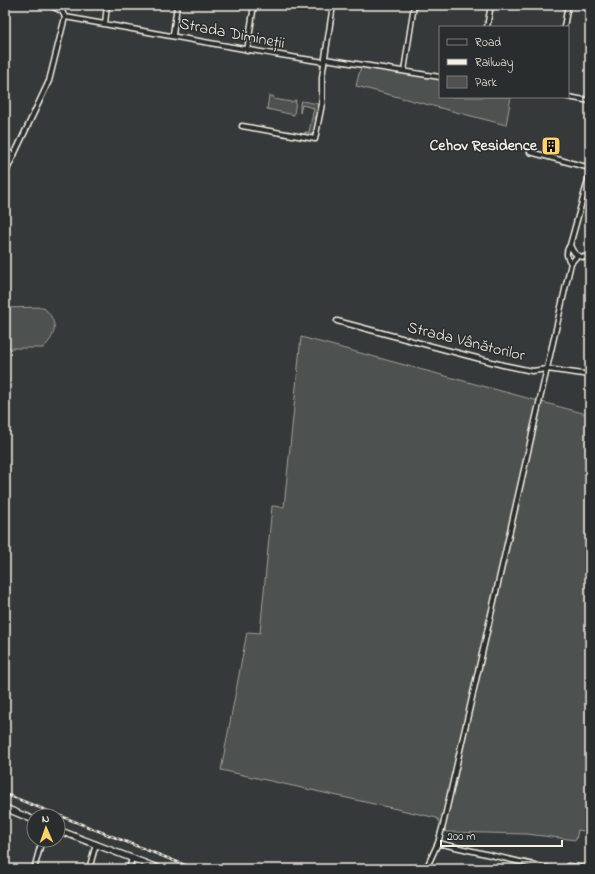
<svg xmlns="http://www.w3.org/2000/svg" width="595" height="874" font-family="'Indie Flower',sans-serif">
<rect width="100%" height="100%" fill="#363939"/>
<filter id="ink" filterUnits="userSpaceOnUse"><feTurbulence type="fractalNoise" baseFrequency=".025" numOctaves="2"/><feDisplacementMap in="SourceGraphic" scale="8" xChannelSelector="R" yChannelSelector="G"/><feConvolveMatrix kernelMatrix="1 2 1 2 8 2 1 2 1" color-interpolation-filters="sRGB"/></filter>
<g filter="url(#ink)">
<path fill="#4e514f" stroke="#a1a19c" d="M361,66L440,79V97H511L506,125L356,86Z
M269,96H273L274,99L291,102L296,100L294,115L267,109Z
M302,101L318,104L320,107V110H316L315,119L317,120L314,134H304L305,132H309L314,108L302,105L300,113V103Z
M43,307C58,321 58,334 43,348H5V308Z
M301,337L590,415V832L578,830L576,840L527,834L446,832L437,818L221,770L247,632L260,633L272,506L284,507Z"/>
<g fill="none" stroke-linecap="round" stroke-linejoin="round">
<defs>
<path id="street" d="M49,5L62,11
M65,17C151,32 237,49 324,62
M105,24L107,5
M487,27L491,5
M564,27L568,5
M173,35L177,5
M247,51L254,5
M325,59L440,77
M404,71L414,5
M568,97L590,101
M242,126L315,139L322,104V77L333,5
M5,149L14,156
M530,152L590,168
M5,174L49,81L65,17L62,11L63,5
M570,245C574,256 579,257 590,258
M571,263C566,257 565,252 570,245L590,173
M337,321L503,365L532,371L547,369L590,375
M438,843L551,869
M34,869L42,840
M89,869L96,844
M129,869L132,858
M426,869L438,843L443,825L571,263L577,256
M568,869V866L590,869"/>
<path id="secondary" d="M5,808L34,820
M58,830L160,869"/>
</defs>
<use href="#street" stroke="#f4f1e8" stroke-width="7"/>
<use href="#secondary" stroke="#f4f1e8" stroke-width="8"/>
<use href="#street" stroke="#2a2d2e" stroke-width="4"/>
<use href="#secondary" stroke="#2a2d2e" stroke-width="5.5"/>
<defs>
<path id="rail" d="M5,794L195,869"/>
</defs>
<use href="#rail" stroke="#f4f1e8" stroke-width="2.5"/>
<use href="#rail" stroke="#2a2d2e" stroke-width="1" stroke-dasharray="3" stroke-linecap="butt"/>
</g>
</g>
<defs>
<symbol id="building-square" viewBox="-11 -11 22 22"><rect x="-9" y="-9" width="18" height="18" rx="4" fill="#ffd166" stroke="#2a2d2e"/><path d="M-4-6H4V6H1V3H-1V6H-4ZM-2.5-4.3h1.7v1.8h-1.7ZM.8-4.3h1.7v1.8H.8ZM-2.5-1h1.7V.8h-1.7ZM.8-1h1.7V.8H.8Z" fill="#111"/></symbol>
</defs>
<g fill-rule="evenodd">
<use href="#building-square" x="540" y="135" width="22" height="22"/>
</g>
<g text-anchor="middle" dominant-baseline="central" stroke-width="3" stroke-linejoin="round" paint-order="stroke">
<g font-size="16" fill="#f4f1e8" stroke="#2a2d2e">
<text transform="translate(232 34) rotate(11)">Strada Dimineții</text>
<text transform="translate(466 342) rotate(14)">Strada Vânătorilor</text>
</g>
<g font-size="16" font-weight="bold" fill="#f4f1e8" stroke="#2a2d2e" text-anchor="end">
<text x="537" y="146">Cehov Residence</text>
</g>
</g>
<rect width="595" height="874" fill="none" stroke="#2a2d2e" stroke-width="20"/>
<rect x="10" y="10" width="575" height="854" fill="none" stroke="#f4f1e8" stroke-width="1.5" filter="url(#ink)"/>
<rect x="439" y="26" width="130" height="72" fill="#2a2d2e" stroke="#7b7b78"/>
<rect x="447" y="39" width="20" height="6" fill="#2a2d2e" stroke="#7b7b78"/>
<text x="475" y="46" font-size="12" fill="#f4f1e8">Road</text>
<rect x="447" y="59" width="20" height="6" fill="#f4f1e8" stroke="#7b7b78"/>
<text x="475" y="66" font-size="12" fill="#f4f1e8">Railway</text>
<rect x="447" y="76" width="20" height="12" fill="#4e514f" stroke="#7b7b78"/>
<text x="475" y="86" font-size="12" fill="#f4f1e8">Park</text>
<g transform="translate(46 828) rotate(358)"><circle r="19" fill="#2a2d2e" stroke="#7b7b78"/>
<path d="M0-3L7 15L0 10L-7 15Z" fill="#ffd166"/>
<text y="-6" font-size="11" font-weight="bold" text-anchor="middle" fill="#f4f1e8">N</text>
</g>
<path d="M441 840v6h121v-6" fill="none" stroke="#f4f1e8" stroke-width="2"/>
<text x="447" y="840" font-size="12" fill="#f4f1e8" stroke="#2a2d2e" stroke-width="3" paint-order="stroke">200 m</text>
</svg>
